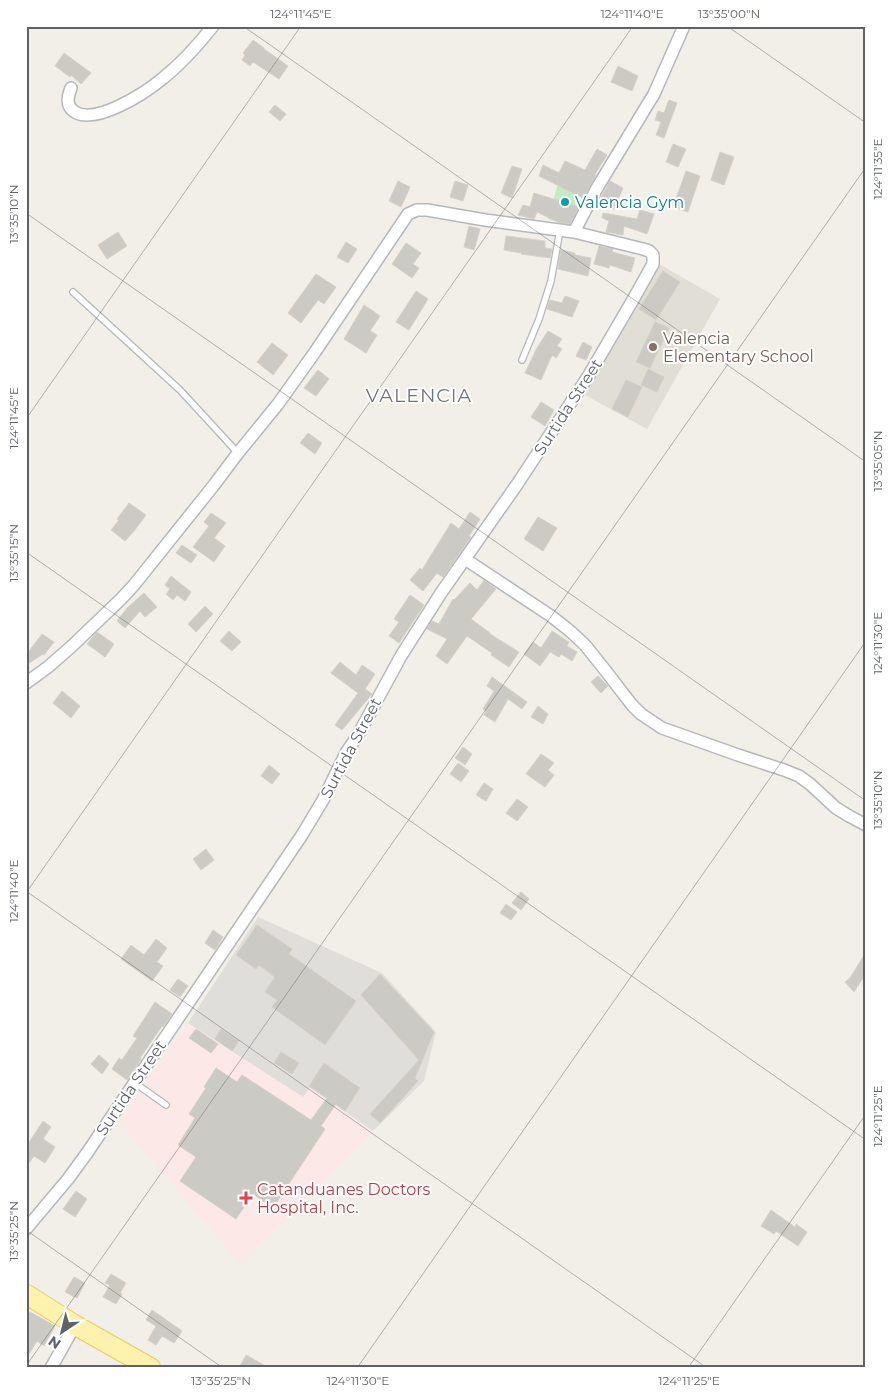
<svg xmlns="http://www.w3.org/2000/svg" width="892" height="1394" font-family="Montserrat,sans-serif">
<rect width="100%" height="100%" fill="#f1efe8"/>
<path fill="#e0deda" d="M258,917L382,973L436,1032L424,1081L373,1131L310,1088L303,1098L188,1023Z"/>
<path fill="#e1ded6" d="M659,264L720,299L647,429L585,395Z"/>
<path fill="#fce8e6" d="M188,1023L303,1097L310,1088L373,1131L242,1265L119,1122Z"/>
<path fill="#c5e8c5" d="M559,180L580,187L569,225L548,219Z"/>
<path fill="#cccac5" stroke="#d6d1c6" d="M253,40L264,48V49L288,66L279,79L253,62L250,66L242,60L245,55L243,53Z
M64,53L91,73L81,84L71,75L70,77L55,66Z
M618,66L638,76L632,91L611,82Z
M669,100L677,103L664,138L656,135L661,122L655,120L658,111L664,113Z
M275,105L286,114L280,121L269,112Z
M673,144L686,149L678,167L666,162Z
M597,149L607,155L595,174L596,175L583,198L539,176L543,165L559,173L565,161L585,170Z
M720,152L734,157L724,185L711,180Z
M512,166L522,169L512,198L501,193Z
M686,171L700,176L688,212L673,207Z
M398,181L410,187L401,207L389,201Z
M455,181L468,185L463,201L450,197Z
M610,181L623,188L613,210L598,203Z
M534,193L579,207L570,224L558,222L537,212L534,219L518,215L523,205L530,207Z
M640,210L654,214L647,234L624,226L623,235L606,232L609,221L602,218L603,213L637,219Z
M469,226L480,229L474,250L464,247Z
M118,232L127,246L107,259L98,245Z
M506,236L545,241V248L552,249L550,258L521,254L522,253L504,250Z
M346,242L357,249L348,263L337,257Z
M406,243L421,253L413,264L419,268L412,278L392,264Z
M599,246L613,249L612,252L635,258L631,272L610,265L609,268L594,264Z
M561,250L575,253V255L591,258L588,276L558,269Z
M663,271L680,282L656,320L639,309Z
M316,274L336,287L324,304L318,300L301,323L288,313Z
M416,291L428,299L409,330L396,322Z
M565,296L579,301L572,317L547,309L550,300L562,303Z
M364,305L380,316L370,331L377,335L366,353L344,339Z
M655,322L669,328L650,368L636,362Z
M548,331L562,339L557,346L562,349L556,358L552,355L541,380L525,373L537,348Z
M583,342L592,347L586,360L576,356Z
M272,343L288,355L273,375L257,362Z
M648,369L664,377L657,392L641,385Z
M318,370L329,379L316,396L304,388Z
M626,380L642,387L628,417L612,409Z
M541,402L554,410L545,426L531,417Z
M308,433L322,443L315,454L300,443Z
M129,503L146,515L134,531L125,541L111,530L119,520L117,519Z
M470,512L480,519L469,536L471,537L443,577L437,573L423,591L410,580L420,568L422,570L451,523L459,529Z
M211,513L226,523L214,538L225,546L214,562L193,547L209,526L204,522Z
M538,517L557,528L543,551L524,539Z
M182,545L197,555L191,563L176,553Z
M171,576L191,592L185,601L177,595L173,600L166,594L170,589L165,585Z
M484,580L496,589L471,619L490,633V634L519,652L509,667L491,655L492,653L467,636L447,664L436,656L447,639L427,629L432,621L439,624L453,599L454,600L470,583L477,590Z
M144,593L157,607L145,617L140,611L125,628L117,621L128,607Z
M410,595L424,605L399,643L389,636L399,622L394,619Z
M205,606L213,614L196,632L188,624Z
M229,631L241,642L232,651L220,641Z
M552,631L569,642L567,646L577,652L572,661L561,654L559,657L550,652L540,666L524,654L533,642L541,648Z
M97,632L114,644L105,657L87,644Z
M42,634L54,642L44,655L43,654L26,665V655Z
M340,662L356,675L362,665L375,674L365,689L372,694L342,730L335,725L358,693L331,673Z
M598,676L608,686L601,693L591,682Z
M492,677L527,702L522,709L508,699L495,722L484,715L486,711L483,709L494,691L487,686Z
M62,691L80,706L71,718L53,703Z
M538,706L548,714L543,724L531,717Z
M463,747L472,754L465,765L455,758Z
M541,754L554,763L548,770L554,775L545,787L526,774Z
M458,763L469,771L461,782L450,774Z
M269,765L280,774L272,784L261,776Z
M484,783L493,789L486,801L476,795Z
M517,799L528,807L517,821L506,813Z
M206,849L214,860L201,870L193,859Z
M521,892L529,899L521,910L512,903Z
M506,904L517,912L511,920L500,913Z
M257,925L292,949L289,954L356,1001L325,1045L272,1007L277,1000L265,992L275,977L259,965L256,969L236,955Z
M213,930L223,937L215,950L205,943Z
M156,939L167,948L157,962L163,966L152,981L121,959L131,945L144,955Z
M866,952V973L854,992L845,982L850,978Z
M380,974L434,1032L415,1078L418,1081L380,1123L370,1114L419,1060L361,995Z
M178,979L188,986L180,997L170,990Z
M155,1002L172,1014L163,1027L162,1026L140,1058L141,1059L127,1080L112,1069L119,1058L122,1060L137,1038L133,1036Z
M196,1029L218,1044L211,1053L189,1038Z
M221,1029L239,1041L232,1051L215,1039Z
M281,1052L299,1063L292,1074L274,1063Z
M99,1055L109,1064L102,1074L91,1064Z
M324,1063L360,1088L345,1111L336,1104L321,1126L325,1129L273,1208L253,1194L236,1219L180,1181L196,1157L178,1145L195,1118L189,1114L206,1088L204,1087L216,1068L237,1082L242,1075L311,1120L327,1098L309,1086Z
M43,1121L51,1127L43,1139L55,1147L45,1163L34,1156L26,1167V1147Z
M76,1191L87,1199L75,1217L63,1209Z
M771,1210L795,1227L796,1224L807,1232L798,1246L776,1231L774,1234L761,1226Z
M111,1274L126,1283L120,1293L122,1294L116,1304L103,1297L110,1285L105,1283Z
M74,1277L85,1283L77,1298L65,1292Z
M152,1310L182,1331L174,1343L162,1336L156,1345L148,1340L156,1326L146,1320Z
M30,1312L55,1326L44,1346L37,1341L26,1359V1319Z
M246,1355L269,1368H239Z"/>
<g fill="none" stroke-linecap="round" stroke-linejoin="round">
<defs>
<path id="lane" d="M73,292L180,390L238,453
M522,360L539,319L551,281L560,230
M135,1083L166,1105"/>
<path id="street" d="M71,88C68,96 65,106 75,112C96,125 145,93 162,79C181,64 198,45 213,26
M574,232L597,188L654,94L684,26
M465,559L551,616L570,631L585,645L605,670L632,705L641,714L662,728L738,755L784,770L799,776L810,784L836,808L849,816L866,825
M26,683L48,667L72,646L121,599L134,585L214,485L238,453L278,404L315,352L408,214L417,210H427L485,220L574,232L643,249L649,251L653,255V264L634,298L589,375L518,483L441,593L401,656L358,735L346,753L323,800L302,835L87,1153L68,1179L26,1229
M51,1368L75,1325"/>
<path id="primary" d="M26,1294L75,1325L151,1368"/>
</defs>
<use href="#lane" stroke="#b5b8bc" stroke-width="8"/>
<use href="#street" stroke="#b5b8bc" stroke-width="14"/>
<use href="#primary" stroke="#f2c960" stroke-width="21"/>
<use href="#lane" stroke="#fff" stroke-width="5.5"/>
<use href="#street" stroke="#fff" stroke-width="11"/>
<use href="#primary" stroke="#fff2af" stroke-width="19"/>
</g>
<path fill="none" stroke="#5f6368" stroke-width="1" stroke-opacity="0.45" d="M243,26L866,462M727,26L866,123M26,213L866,801M26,419L301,26M26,552L866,1140M26,891L707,1368M26,893L633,26M26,1230L223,1368M26,1366L866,167M357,1368L866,641M688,1368L866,1114"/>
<circle fill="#0f9aa8" stroke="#fff" stroke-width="2" cx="565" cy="202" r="5"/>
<circle fill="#8d6e63" stroke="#fff" stroke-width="2" cx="653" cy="347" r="5"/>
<path fill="#e0444e" stroke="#fff" stroke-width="2" d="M243.5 1190.5h5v5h5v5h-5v5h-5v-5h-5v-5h5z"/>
<g text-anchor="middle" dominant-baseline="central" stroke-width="4" stroke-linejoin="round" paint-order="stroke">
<g font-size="16" fill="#0d838f" stroke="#fff" text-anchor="start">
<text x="575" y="202">Valencia Gym</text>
</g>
<g font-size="16" fill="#785e54" stroke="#fff" text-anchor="start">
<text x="663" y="338">Valencia<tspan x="663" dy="18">Elementary School</tspan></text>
</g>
<g font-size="16" fill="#5f6368" stroke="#fff">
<text transform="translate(568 407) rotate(-57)">Surtida Street</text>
<text transform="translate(351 748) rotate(-62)">Surtida Street</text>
<text transform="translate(131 1088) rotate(-56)">Surtida Street</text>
</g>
<g font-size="16" fill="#be3a42" stroke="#fff" text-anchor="start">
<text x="257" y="1189">Catanduanes Doctors<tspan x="257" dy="18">Hospital, Inc.</tspan></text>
</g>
<g font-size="19" letter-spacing="1" fill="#70757a" stroke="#fff">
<text x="419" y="395">VALENCIA</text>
</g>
</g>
<rect width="892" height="1394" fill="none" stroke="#ffffff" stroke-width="55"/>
<g transform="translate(62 1332) rotate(215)" stroke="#ffffff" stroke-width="4" paint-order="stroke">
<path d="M0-4L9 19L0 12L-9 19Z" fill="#5f6368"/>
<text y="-8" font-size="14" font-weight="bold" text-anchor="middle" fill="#5f6368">N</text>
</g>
<rect x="28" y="28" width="836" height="1338" fill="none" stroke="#5f6368" stroke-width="2"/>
<g font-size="12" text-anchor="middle" fill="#5f6368">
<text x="301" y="18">124°11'45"E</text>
<text x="632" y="18">124°11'40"E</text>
<text x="729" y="18">13°35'00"N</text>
<text transform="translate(878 169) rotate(-90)" y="4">124°11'35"E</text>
<text transform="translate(14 214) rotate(-90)" y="4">13°35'10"N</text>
<text transform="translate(14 418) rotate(-90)" y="4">124°11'45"E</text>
<text transform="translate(878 461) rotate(-90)" y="4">13°35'05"N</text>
<text transform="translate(14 553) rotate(-90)" y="4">13°35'15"N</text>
<text transform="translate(878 643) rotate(-90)" y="4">124°11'30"E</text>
<text transform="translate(878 800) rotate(-90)" y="4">13°35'10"N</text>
<text transform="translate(14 891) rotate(-90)" y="4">124°11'40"E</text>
<text transform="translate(878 1116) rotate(-90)" y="4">124°11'25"E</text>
<text transform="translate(14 1231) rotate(-90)" y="4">13°35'25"N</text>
<text x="221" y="1385">13°35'25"N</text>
<text x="358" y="1385">124°11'30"E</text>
<text x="689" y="1385">124°11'25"E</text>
</g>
</svg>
